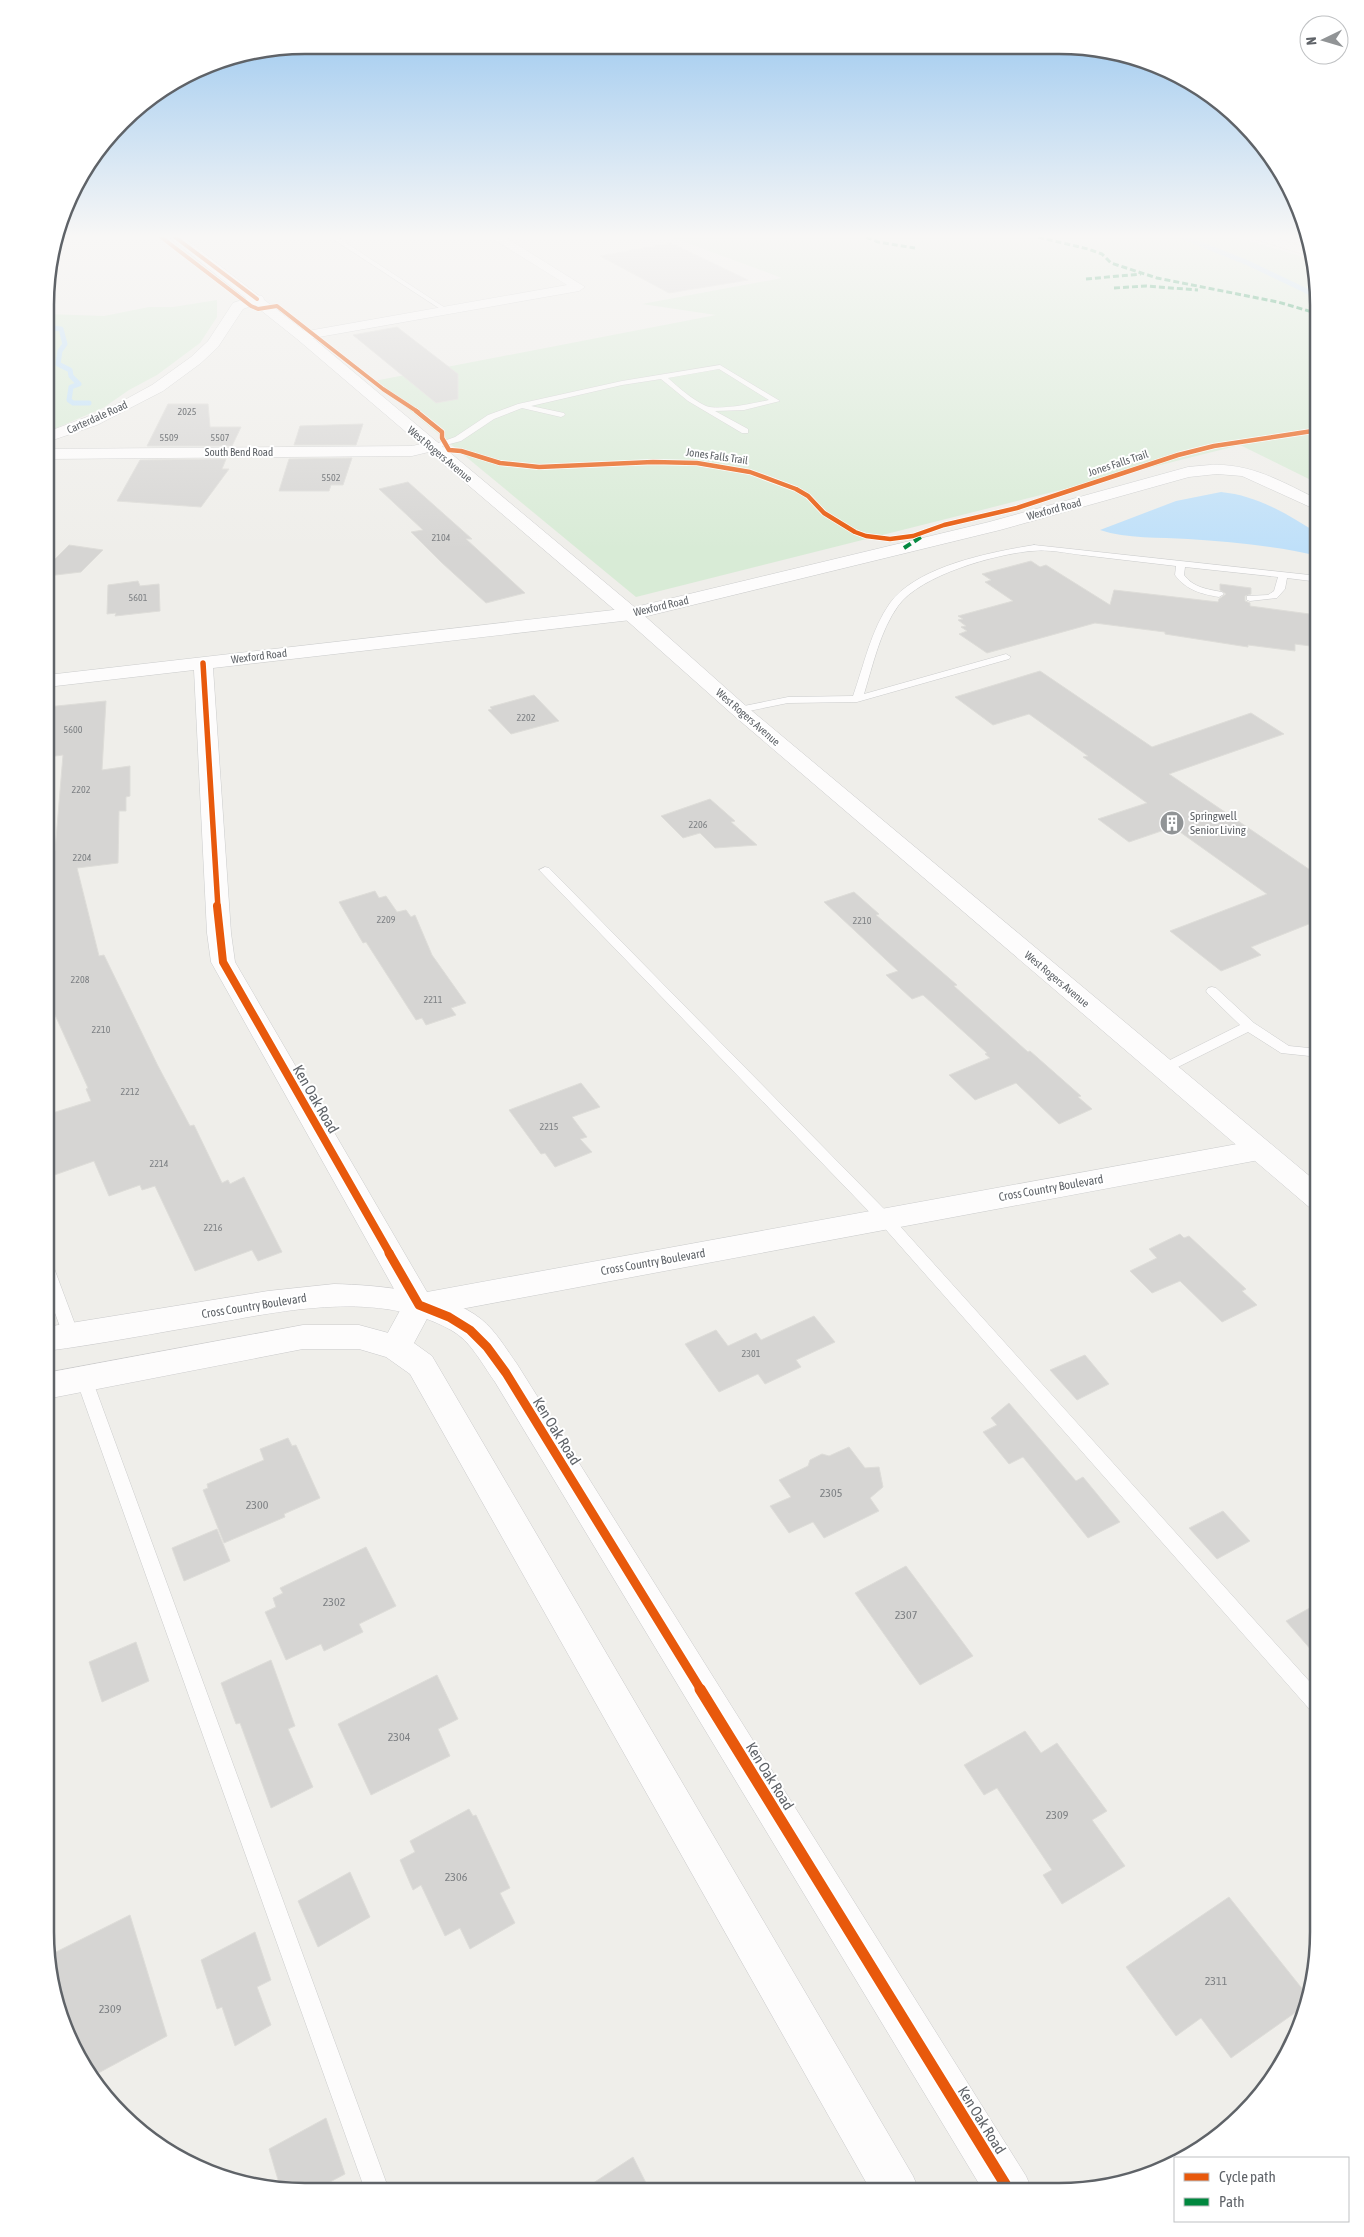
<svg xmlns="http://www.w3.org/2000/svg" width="1364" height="2237" font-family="'Asap Condensed',sans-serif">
<rect width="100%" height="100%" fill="#efeeea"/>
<path fill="#d8ebd6" d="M671,237H1236L1310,259L1319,305V484L1240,445L636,597L374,381L716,315L642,304L782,278Z
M217,300V317L200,343L157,375L129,390L103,408L47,432V314L104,316L149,307H173Z"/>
<path fill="#bfe0f9" d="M1221,492C1259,496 1287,514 1319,534V556C1277,546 1232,542 1188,539C1160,537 1127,539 1100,530L1176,501Z"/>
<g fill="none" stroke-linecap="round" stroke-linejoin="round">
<path stroke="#bfe0f9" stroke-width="5" d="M1183,237L1248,263L1317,296
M47,327L61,329L65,344L60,351L58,364L70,370L71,376L79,384L71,387L69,400L73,403H89"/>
</g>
<path fill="#d6d5d3" stroke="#deddd9" d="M671,243L748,280L669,293L600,256Z
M397,327L458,374V399L436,403L353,335Z
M168,404H208L210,427H241L232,446H147Z
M363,424L356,445H294L300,426Z
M352,458L343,485H331L329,491H279L289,459Z
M226,459L222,469H229L201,507L117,501L140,460Z
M408,482L472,539H466L525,593L486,603L441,562L411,532L423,530L379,489Z
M69,545L103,550L81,572L47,576V567Z
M1031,561L1040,567L1046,565L1110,605L1114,590L1218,602L1219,599L1226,594L1220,590V584L1251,588V594L1245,596V601L1250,603V606L1317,615L1319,618V647L1295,644V651L1248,645V647L1165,634V632L1095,623L987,653L959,634L967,631L961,627L966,626L958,620L963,619L958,616L1013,601L985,582L991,580L982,574Z
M138,581L140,586L159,584L160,611L115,616L116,613L107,614L108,585Z
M1040,671L1152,747L1251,713L1284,734L1169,774L1319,876V920L1251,947L1261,955L1221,971L1170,931L1267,894L1173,827L1129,842L1098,819L1147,803L1083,757L1088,756L1029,714L993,725L955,697Z
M534,695L559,721L511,734L488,710L492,709L490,707Z
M106,701L102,770L130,766V796L126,797V811H119L118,863L77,868L99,956L104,955L158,1066L190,1126L194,1125L222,1183L228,1180L230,1184L244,1177L282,1252L258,1261L252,1250L195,1271L155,1186L142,1190L140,1185L109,1196L94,1161L46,1178V1115L91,1101L86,1089L88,1088L46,995V852L55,851L63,755L47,757V707Z
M710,799L735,821L731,822L757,845L715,848L700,833L683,838L661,816Z
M375,891L379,898L386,896L397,912L406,910L411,917L415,915L432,955L466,1003L451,1008L456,1015L426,1025L422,1018L416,1020L366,942L363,943L339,902Z
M854,892L879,914L876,915L957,985L954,986L1028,1052L1030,1051L1081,1096L1078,1097L1092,1109L1059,1124L1016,1083L975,1100L949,1075L990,1058L985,1054L987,1053L923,995L912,999L886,975L898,971L824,902Z
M581,1083L600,1107L572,1117L587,1137L580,1139L592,1152L555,1167L545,1153L541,1154L509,1110Z
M1180,1234L1184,1238L1189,1236L1246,1289L1242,1291L1257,1305L1222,1322L1180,1281L1152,1293L1130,1271L1157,1258L1149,1249Z
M814,1316L835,1342L796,1360L801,1367L765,1384L758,1374L719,1392L685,1344L716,1330L728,1346L756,1333L761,1340Z
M1085,1355L1109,1384L1077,1400L1050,1370Z
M1009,1403L1076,1481L1083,1477L1120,1522L1088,1538L1023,1457L1009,1464L983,1432L997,1425L991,1418Z
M288,1438L292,1446L296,1445L320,1498L284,1514L285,1517L224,1543L203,1490L208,1488L207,1484L264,1460L260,1449Z
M849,1447L865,1468L879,1467L883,1487L870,1498L879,1511L824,1538L813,1522L789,1533L770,1506L791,1497L779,1480L808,1466L810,1460L822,1454L829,1456Z
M1223,1511L1250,1541L1217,1559L1189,1528Z
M217,1529L230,1561L184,1581L172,1548Z
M366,1547L396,1606L359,1624L363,1632L324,1651L321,1644L286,1660L265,1612L276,1607L273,1598L283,1593L280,1588Z
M906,1566L973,1656L920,1685L855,1593Z
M1319,1603V1659L1286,1621Z
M136,1642L149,1681L102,1702L89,1662Z
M271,1660L295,1726L288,1729L313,1787L271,1808L240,1723L236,1724L221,1683Z
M437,1675L458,1719L438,1729L450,1756L371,1795L338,1724Z
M1025,1731L1041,1753L1057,1743L1107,1811L1092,1820L1125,1866L1062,1904L1043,1875L1052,1870L997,1788L984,1795L964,1765Z
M469,1809L473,1816L476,1815L510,1888L500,1893L515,1923L470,1949L460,1928L445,1936L421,1885L413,1890L400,1860L415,1852L410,1841Z
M350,1872L370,1917L318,1947L298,1901Z
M1229,1897L1308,1996L1306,2005L1231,2058L1201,2018L1176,2036L1126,1967Z
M130,1915L167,2036L91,2077L65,2031L50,1955Z
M255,1932L271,1980L257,1987L271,2025L235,2046L222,2007L217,2009L201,1960Z
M326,2118L345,2174L315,2190H281L269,2149Z
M633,2157L650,2191H581Z"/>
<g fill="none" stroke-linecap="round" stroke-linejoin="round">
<defs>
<path id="lane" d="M330,237H337L450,311L445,312Z
M720,365L780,401L744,410L715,411L748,429V433H742L688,401L661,379L622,385L531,406L564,413L565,415L561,417L522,408L494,419L461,441L431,449L427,447L455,437L488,415L518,404L622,381ZM719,369L769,400C755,403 719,411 706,406C693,400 679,388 668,378Z
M1034,545L1319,576V582L1287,578L1285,589L1277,598L1250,601L1247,600V596L1268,595L1274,591L1278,577L1185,567L1184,575C1194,588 1207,589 1222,592L1224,594L1219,597C1201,594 1186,590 1175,575L1176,566C1145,562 1113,559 1082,555C1066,553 1048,549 1032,551C996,554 920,575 898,606C880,631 873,665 864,694L1006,654L1011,657L1009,659L857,702L788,703L739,713L734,710L739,707L788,697L853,696C864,665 871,630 890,603C917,566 991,552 1034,545Z
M545,867L549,868L890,1215L1319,1692V1715L1312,1712L880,1223L541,872L539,870Z
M1212,987L1216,988L1254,1023L1289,1046L1319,1049V1057L1281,1053L1248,1032L1168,1072H1158L1156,1069L1158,1066L1240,1025L1208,994L1206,991L1208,988Z
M46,1262L51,1264L54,1268L79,1335L77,1339L71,1341L65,1339L63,1335L46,1288Z
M84,1373L90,1374L92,1379L389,2190H365L76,1379L78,1374Z"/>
<path id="street" d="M490,237H505L585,287L579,291L302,340L295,336L302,332L567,285Z
M257,295L262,296L264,299L262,302L243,309L218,347L201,363L163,391L97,425L47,442V432L108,409L152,385L191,357L208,341L233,303Z
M431,442L437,444L439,447L437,450L412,456L47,459V449L412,446Z
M1210,465C1252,463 1282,482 1319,500V511L1242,476L1217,474L1189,477L1000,530L631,620L213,668L231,933L235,962L427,1292L1259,1140L1269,1143L1273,1150L1269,1157L1259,1160L429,1315L407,1356L396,1359L385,1356L380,1347L403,1305L211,962L207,933L194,670L47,687V675L631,608L989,522L1188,467Z"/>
<path id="secondary" d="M169,237H183L307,333L638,610L746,706L1319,1184V1210L1309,1207L732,714L624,618L297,339Z
M334,1284C378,1285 446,1291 481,1319C496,1331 506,1349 517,1364L1026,2176L1033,2192H984L495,1382C482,1364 471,1341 451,1330C379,1290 287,1310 210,1324C155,1333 101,1344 46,1351V1327L268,1291Z
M303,1325H359L407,1338L432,1356L913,2176L920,2192L871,2191L410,1374L386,1357L359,1349H303L46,1399V1373Z"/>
<path id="primary" d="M1255,237H1274L1308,248L1309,256L1257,240Z"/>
</defs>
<use href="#lane" stroke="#cbcccc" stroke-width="1"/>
<use href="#street" stroke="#cbcccc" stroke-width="1"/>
<use href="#secondary" stroke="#cacacb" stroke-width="1"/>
<use href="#primary" stroke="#d7ceb8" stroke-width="1"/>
<use href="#lane" fill="#fdfcfc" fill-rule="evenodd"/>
<use href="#street" fill="#fdfcfc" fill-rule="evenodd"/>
<use href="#secondary" fill="#fdfcfc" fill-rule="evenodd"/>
<use href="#primary" fill="#f4f2e9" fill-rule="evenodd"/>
<path stroke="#00873e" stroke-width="3" stroke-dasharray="6 3" stroke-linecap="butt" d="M866,237L878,242L915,248
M1038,237L1088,249L1102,254L1111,263L1157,278L1278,302L1319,314
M1086,279L1141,274
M1114,288L1146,286L1198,290"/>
<path stroke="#00873e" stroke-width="4" stroke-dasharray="8 4" stroke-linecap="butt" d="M904,548L921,537"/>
<defs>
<path id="cycleway-far5" d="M161,237L251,306L258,309L277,306L383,389L418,412
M175,237L257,299"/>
<path id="cycleway-far4" d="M416,411L442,432V438L449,450L461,451L500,463L539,467L653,462L697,463L750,472L796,489L808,496L824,513L855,532L866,536L890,539L913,536L944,525L1017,508L1178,455L1214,446L1319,430"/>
<path id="cycleway-far3" d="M203,663L218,908"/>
<path id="cycleway-far2" d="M217,906L223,962L390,1254"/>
<path id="cycleway-far1" d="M389,1253L419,1305L449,1317L470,1330L487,1347L506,1373L701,1690"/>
<path id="cycleway" d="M700,1689L1010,2192"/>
</defs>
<use href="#cycleway-far5" stroke="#fff" stroke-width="5"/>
<use href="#cycleway-far4" stroke="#fff" stroke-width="6"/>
<use href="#cycleway-far3" stroke="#fff" stroke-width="8"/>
<use href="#cycleway-far2" stroke="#fff" stroke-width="11"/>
<use href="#cycleway-far1" stroke="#fff" stroke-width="12"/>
<use href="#cycleway" stroke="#fff" stroke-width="14"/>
<use href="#cycleway-far5" stroke="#e8590c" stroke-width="4"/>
<use href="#cycleway-far4" stroke="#e8590c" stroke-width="4.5"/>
<use href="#cycleway-far3" stroke="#e8590c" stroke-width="5.5"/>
<use href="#cycleway-far2" stroke="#e8590c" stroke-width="8"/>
<use href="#cycleway-far1" stroke="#e8590c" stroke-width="9"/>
<use href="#cycleway" stroke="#e8590c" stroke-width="11"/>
</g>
<linearGradient id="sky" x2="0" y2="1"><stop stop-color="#97c6ef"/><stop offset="0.43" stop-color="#f8f7f6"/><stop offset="1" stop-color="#f8f7f6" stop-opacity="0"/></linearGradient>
<rect width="1364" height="550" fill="url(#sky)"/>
<defs>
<symbol id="building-disc" viewBox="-11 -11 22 22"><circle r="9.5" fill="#919496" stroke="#fff"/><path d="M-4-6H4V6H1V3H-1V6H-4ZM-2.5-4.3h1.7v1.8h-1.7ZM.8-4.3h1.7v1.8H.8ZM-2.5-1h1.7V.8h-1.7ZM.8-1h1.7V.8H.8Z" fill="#fff"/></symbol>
</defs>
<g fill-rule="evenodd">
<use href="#building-disc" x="1158" y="809" width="28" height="28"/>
</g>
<g text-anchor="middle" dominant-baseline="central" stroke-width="4" stroke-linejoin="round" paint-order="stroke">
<g font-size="10" fill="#7e8184">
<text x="187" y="411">2025</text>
<text x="169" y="437">5509</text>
<text x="220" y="437">5507</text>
<text x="331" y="477">5502</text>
<text x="441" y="537">2104</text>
<text x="138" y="597">5601</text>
<text x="526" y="717">2202</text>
<text x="73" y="729">5600</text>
<text x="81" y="789">2202</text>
<text x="698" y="824">2206</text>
<text x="82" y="857">2204</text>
<text x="386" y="919">2209</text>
<text x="862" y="920">2210</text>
<text x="80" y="979">2208</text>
<text x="433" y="999">2211</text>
<text x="101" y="1029">2210</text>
<text x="130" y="1091">2212</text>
<text x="549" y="1126">2215</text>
<text x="159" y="1163">2214</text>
<text x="213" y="1227">2216</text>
<text x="751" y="1353">2301</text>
</g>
<g font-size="11" fill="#5f6368" stroke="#fff">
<text transform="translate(97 417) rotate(-24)">Carterdale Road</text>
<text x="239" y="452">South Bend Road</text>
<text transform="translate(440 454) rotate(40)">West Rogers Avenue</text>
<text transform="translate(717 456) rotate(8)">Jones Falls Trail</text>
<text transform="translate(1118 463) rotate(-18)">Jones Falls Trail</text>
<text transform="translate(1054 509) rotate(-15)">Wexford Road</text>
<text transform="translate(661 606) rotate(-13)">Wexford Road</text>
<text transform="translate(259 656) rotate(-7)">Wexford Road</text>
<text transform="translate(748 717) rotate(41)">West Rogers Avenue</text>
<text transform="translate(1057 979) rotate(40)">West Rogers Avenue</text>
</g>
<g font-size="12" fill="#5f6368" stroke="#fff" text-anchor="start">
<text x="1190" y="816">Springwell<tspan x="1190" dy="14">Senior Living</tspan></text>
</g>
<g font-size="12" fill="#5f6368" stroke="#fff">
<text transform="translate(1051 1188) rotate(-10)">Cross Country Boulevard</text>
<text transform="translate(653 1262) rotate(-10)">Cross Country Boulevard</text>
<text transform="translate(254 1306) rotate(-9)">Cross Country Boulevard</text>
</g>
<g font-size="12" fill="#7e8184">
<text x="831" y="1493">2305</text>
<text x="257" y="1505">2300</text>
<text x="334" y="1602">2302</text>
<text x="906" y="1615">2307</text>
<text x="399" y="1737">2304</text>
<text x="1057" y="1815">2309</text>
<text x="456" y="1877">2306</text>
<text x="1216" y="1981">2311</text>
<text x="110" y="2009">2309</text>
</g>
<g font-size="15" fill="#5f6368" stroke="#fff">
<text transform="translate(316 1099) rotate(60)">Ken Oak Road</text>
<text transform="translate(557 1431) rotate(58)">Ken Oak Road</text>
<text transform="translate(770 1776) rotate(58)">Ken Oak Road</text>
<text transform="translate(982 2120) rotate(58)">Ken Oak Road</text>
</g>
</g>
<path d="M0 0H1364V2237H0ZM305 54H1059A251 251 0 0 1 1310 305V1932A251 251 0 0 1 1059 2183H305A251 251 0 0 1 54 1932V305A251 251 0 0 1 305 54Z" fill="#fff" fill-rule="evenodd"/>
<path fill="none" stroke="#5f6368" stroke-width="2.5" d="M305 54H1059A251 251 0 0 1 1310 305V1932A251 251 0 0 1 1059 2183H305A251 251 0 0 1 54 1932V305A251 251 0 0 1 305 54Z"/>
<rect x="1174" y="2157" width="175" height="65" fill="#ffffff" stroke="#bfc1c3"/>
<rect x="1184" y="2173" width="25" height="8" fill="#e8590c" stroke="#bfc1c3"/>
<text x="1219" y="2182" font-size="15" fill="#5f6368">Cycle path</text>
<rect x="1184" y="2198" width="25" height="8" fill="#00873e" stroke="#bfc1c3"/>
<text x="1219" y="2207" font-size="15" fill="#5f6368">Path</text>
<g transform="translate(1324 40) rotate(265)"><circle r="24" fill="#ffffff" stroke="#bfc1c3"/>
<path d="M0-4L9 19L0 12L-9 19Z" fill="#919496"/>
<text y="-8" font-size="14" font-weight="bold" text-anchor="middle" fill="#5f6368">N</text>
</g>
</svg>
